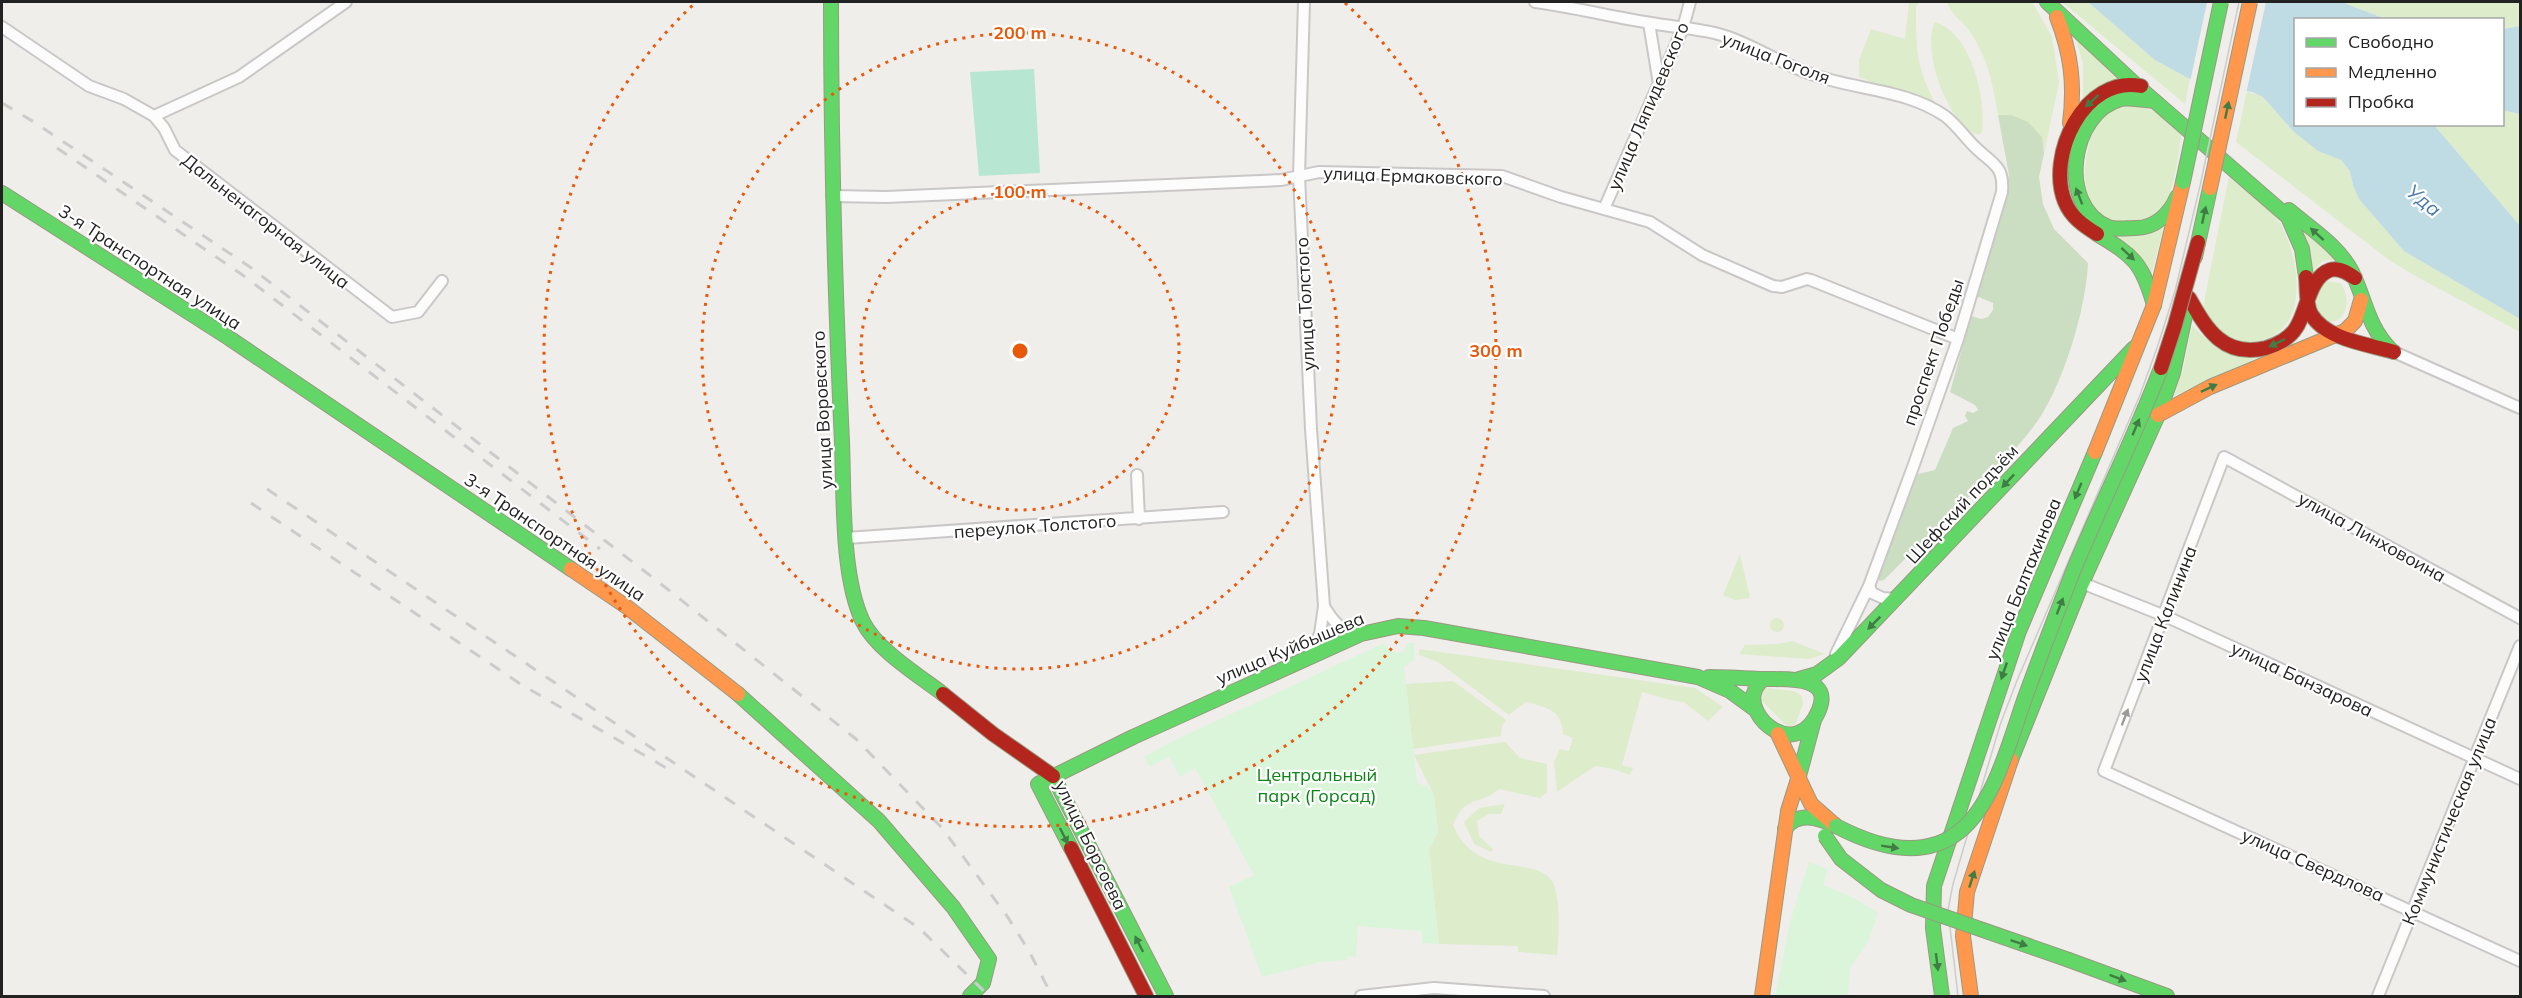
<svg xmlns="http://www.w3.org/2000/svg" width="2522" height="998" font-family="Mulish,sans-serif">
<rect width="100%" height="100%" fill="#f0eeeb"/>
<path fill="#ddeccb" d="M1909,2H1919L1916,7C1916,52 1916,66 1937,107L1859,77V60L1871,29L1905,39Z
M1947,2H2030L2034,5L2052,37L2059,82L2044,154L2042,137L2011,115H1998C1992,83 1990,64 1972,35C1965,22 1951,16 1947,2Z
M2062,2H2088L2155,60L2190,79L2185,104Z
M2341,2H2520V26L2503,29L2502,20L2386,19Z
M1935,22C1971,32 1987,100 1982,132L1979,135C1948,126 1921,50 1935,22Z
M2074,36L2122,78L2083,99V62Z
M2247,91L2263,97L2293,131L2318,151L2341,160L2350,171L2353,185L2359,199L2404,251L2520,319V332L2419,278L2389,260L2236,142Z
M2140,106L2160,114L2182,133C2178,154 2176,180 2167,200C2162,213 2152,217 2139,220C2094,231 2079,193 2087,155C2089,142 2092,127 2102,118C2113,107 2127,106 2140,106Z
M2503,110L2520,114V226L2434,125L2502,124Z
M2229,176C2246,191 2271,207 2282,227C2300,262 2310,329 2260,341C2249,343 2235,343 2225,337C2216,332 2209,315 2203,307Z
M2165,223L2151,276L2114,236Z
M2303,229L2338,259L2322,261L2312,273Z
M2326,281L2340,283C2352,296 2348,328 2325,320L2316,308L2317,292Z
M2192,325C2219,354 2226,350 2263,355L2174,396L2183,370Z
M1740,554L1750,598L1735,600L1723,595Z
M1770 625a7 7 0 1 1 14 0a7 7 0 1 1-14 0Z
M1792,641L1825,654L1808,659L1739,654L1745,645L1778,644Z
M1419,649L1695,688L1723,707L1708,721L1684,702L1674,701L1642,692L1622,765L1633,768L1630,775L1613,769L1595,766L1557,792L1554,762L1560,749L1569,751L1573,738L1563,734C1561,709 1548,708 1526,702L1509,715L1438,662L1419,655Z
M1453,681L1506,720L1502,726L1501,736L1413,749L1406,684Z
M1764,688L1794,691L1802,696L1803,704L1795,725L1787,726L1761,700Z
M1505,742L1520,758L1547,764V792L1540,798L1499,789C1480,806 1465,794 1453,825C1475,880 1536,855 1552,881C1561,897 1559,937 1557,955L1518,952V946L1439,944L1429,850L1438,831L1434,795L1414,755Z
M1505,804L1501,814H1489L1477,821L1479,836L1493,849L1491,852L1474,844L1464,822L1479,808Z"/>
<path fill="#cbdec1" d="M1998,115H2011L2028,122L2042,137L2044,154L2039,177L2043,204L2054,229L2088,263C2086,309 2064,381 2039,419C2019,448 1993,472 1969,497C1940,524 1912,552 1884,580L1879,581L1878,576L1918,474L1935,470L1953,428L1968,421L1965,416L1967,411L1973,413L1978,410L1975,405L1950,392L1971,316L1981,319L1988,317L1993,310V303L1976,296L2009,175Z"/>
<path fill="#daf5da" d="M1384,643C1390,649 1395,656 1404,651L1408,643H1414V660L1404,667L1417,783L1428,787L1434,795L1438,831L1429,850L1439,944L1422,943V931L1358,926L1356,957L1348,956L1347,960L1320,962L1262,977L1229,887L1254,875L1195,768L1180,777L1169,757L1149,767L1144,757L1175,740Z
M1809,862L1828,869L1823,885L1854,898L1878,913L1869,940L1850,968L1848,996H1775L1790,922Z"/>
<path fill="#b7e6d2" d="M1034,69L1040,173L979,176L970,72Z"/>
<path fill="#bfdbe3" d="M2088,2H2341L2386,19L2296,20V124L2434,125L2520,226V319L2404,251L2359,199L2353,185L2350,171L2341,160L2318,151L2293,131L2263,97L2252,92L2190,79L2155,60Z
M2520,26V114L2502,110L2503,29Z"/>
<path fill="#f0eeeb" d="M2207,2H2266L2246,94L2190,82Z"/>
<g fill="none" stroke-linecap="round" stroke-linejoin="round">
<defs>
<path id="street" d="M1304,2L1299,176L1311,429L1324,606L1320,634L1308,657
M1535,2C1574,7 1612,17 1651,23C1679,28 1710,29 1736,40C1761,50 1785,65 1811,74C1854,90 1906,89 1945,116C1957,125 1966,139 1977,149C1994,165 2004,166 2002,192L1958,339L1913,467L1869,586L1836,654
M1649,23L1659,84
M2,27L89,86L124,99L154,116L164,128L175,150L392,317L418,312L442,281
M154,116L239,77L346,2
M832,196L886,197L1281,180L1319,172L1502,176L1561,197L1650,222L1702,255L1773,286L1782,287L1807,279L1811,280L1958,339
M1604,209L1683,28L1690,2
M2394,352L2520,408
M1137,475L1139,519
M846,538L1223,512
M2082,583L2165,616L2520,779
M1869,586L1872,593L1883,598L1896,599
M1324,606C1333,622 1341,631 1359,634
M2520,618L2224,457L2104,771L2520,961
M1361,996L1434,988L1544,996
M2378,996L2520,646"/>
<path id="fast" d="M831,2C831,149 835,295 842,442C844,493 841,577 863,622C877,650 918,675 943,694
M2047,2L2135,84L2288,217L2302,249L2306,277
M2153,101C2144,100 2130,97 2121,99C2070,112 2057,206 2108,227C2115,230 2128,228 2136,228C2155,228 2170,214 2177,197
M2,193L229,338L571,569
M2289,210C2311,229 2338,245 2352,272C2366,301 2367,325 2391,350
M2097,234C2134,256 2142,263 2154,305
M2195,257L2210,188
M1709,677C1726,677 1743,678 1760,679C1780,680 1834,673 1819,710C1797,763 1743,717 1755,690C1756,686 1760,682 1763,679
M1799,679L1817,674L1839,658L2134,348
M738,694L879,821L953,907L989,959L983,983L970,996
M2011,760L2082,583L2158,415L2173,373L2186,311
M1053,776L1166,996
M1799,776L1814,720
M1785,829C1797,811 1818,818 1835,825
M1071,848L1038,784L1133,737L1361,634L1398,626L1424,628L1698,677L1730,691L1756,710
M2069,960L2167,996
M1942,996L1933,928L1934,886L2019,631L2095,452"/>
<path id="slow" d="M2057,17C2071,53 2075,84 2070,123
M2158,415L2210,387L2345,331L2355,321L2361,300
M2095,452L2154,305L2183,182
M571,569L627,607L738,694
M1778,734L1811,804L1836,826
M1762,996L1788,811L1799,776
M1971,996L1963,936L1967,892L2011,760"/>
<path id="jam" d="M2097,234C2084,226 2071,217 2065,202C2046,156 2084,75 2141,86
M2306,277C2307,288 2306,305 2311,314C2326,340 2368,344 2394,352
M2189,298C2207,330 2224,358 2266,348C2277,345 2290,338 2296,328C2307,312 2309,277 2330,270C2339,267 2348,273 2355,278
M943,694L993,734L1053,776
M1071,848L1146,996"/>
</defs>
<use href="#street" stroke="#c9c8c7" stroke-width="14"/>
<use href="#fast" stroke="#999a82" stroke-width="16"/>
<use href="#slow" stroke="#999a82" stroke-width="16"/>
<use href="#jam" stroke="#999a82" stroke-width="16"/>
<use href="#street" stroke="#fdfcfc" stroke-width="10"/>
<use href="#fast" stroke="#63d668" stroke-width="14"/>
<use href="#slow" stroke="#ff974d" stroke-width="14"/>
<use href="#jam" stroke="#b3261e" stroke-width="14"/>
<path stroke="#ccc" stroke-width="1.5" d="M1958,996L1948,910L1953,884L2000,725L2016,683L2140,395L2158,345L2175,291L2200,186L2239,2"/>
<path stroke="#ccc" stroke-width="3" stroke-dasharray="12 12" stroke-linecap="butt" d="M2,103L34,122L250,267L656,580L856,739L942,828L1007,916L1029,951L1052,996
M57,148L244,276L600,549
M267,489L919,928L989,996
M251,503L522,685L670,770"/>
<defs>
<path id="fast-bridge" d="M2183,182L2221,2
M1836,826C1874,846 1923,861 1960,831C1996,802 2011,735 2027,692C2042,651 2058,610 2074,569C2102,502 2135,436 2161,368
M1825,836L1841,859L1881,890L1911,905L2069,960"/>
<path id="slow-bridge" d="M2210,188L2250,2"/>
<path id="jam-bridge" d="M2161,368L2175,325L2198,242"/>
</defs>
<use href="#fast-bridge" stroke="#999a82" stroke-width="16" stroke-linecap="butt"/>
<use href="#slow-bridge" stroke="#999a82" stroke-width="16" stroke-linecap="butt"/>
<use href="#jam-bridge" stroke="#999a82" stroke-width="16" stroke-linecap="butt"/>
<use href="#fast-bridge" stroke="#63d668" stroke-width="14"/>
<use href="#slow-bridge" stroke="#ff974d" stroke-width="14"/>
<use href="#jam-bridge" stroke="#b3261e" stroke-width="14"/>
</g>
<defs><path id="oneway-solid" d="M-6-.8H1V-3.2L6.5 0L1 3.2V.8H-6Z" transform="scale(1.5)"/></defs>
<g fill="#427c45">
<use href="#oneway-solid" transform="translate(2092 101) rotate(138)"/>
<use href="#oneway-solid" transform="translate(2227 110) rotate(-78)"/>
<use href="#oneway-solid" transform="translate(2079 196) rotate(-111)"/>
<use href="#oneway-solid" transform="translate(2204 215) rotate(-78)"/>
<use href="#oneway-solid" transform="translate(2317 234) rotate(-138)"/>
<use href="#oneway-solid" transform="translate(2128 254) rotate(43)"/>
<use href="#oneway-solid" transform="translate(2277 343) rotate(154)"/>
<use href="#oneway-solid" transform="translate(2209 388) rotate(-25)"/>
<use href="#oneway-solid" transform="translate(2136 427) rotate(-67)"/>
<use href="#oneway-solid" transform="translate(2008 481) rotate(133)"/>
<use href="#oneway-solid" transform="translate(2078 491) rotate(113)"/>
<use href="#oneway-solid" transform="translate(2060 606) rotate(-69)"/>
<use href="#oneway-solid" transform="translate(1874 623) rotate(135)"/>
<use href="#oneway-solid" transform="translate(2004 671) rotate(109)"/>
<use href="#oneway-solid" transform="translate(1064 836) rotate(63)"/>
<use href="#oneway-solid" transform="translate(1890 847) rotate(9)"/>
<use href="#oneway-solid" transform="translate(1972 879) rotate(-72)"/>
<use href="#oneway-solid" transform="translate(2019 943) rotate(19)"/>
<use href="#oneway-solid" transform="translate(1139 944) rotate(-117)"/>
<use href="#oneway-solid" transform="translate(1937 962) rotate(83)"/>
<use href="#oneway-solid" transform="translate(2118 978) rotate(21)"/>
</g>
<use fill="#9a9a9a" href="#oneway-solid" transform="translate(2125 717) rotate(-69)"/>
<g fill="none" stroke="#e8590c" stroke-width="3" stroke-dasharray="3 6">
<circle cx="1020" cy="351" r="159"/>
<circle cx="1020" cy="351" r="318"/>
<path d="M1345 3A476 476 0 1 1 695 3"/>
</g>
<g text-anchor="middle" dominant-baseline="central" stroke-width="4.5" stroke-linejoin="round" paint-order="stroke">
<g font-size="18" fill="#222" stroke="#fff">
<text transform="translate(1776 58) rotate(21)">улица Гоголя</text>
<text transform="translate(1648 106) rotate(-67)">улица Ляпидевского</text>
<text transform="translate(1413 176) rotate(2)">улица Ермаковского</text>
<text transform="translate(266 221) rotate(38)">Дальненагорная улица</text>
<text transform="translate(150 267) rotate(33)">3-я Транспортная улица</text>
<text transform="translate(1305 304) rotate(-93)">улица Толстого</text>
<text transform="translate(1933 352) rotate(-71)">проспект Победы</text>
<text transform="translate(822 410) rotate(-93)">улица Воровского</text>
<text transform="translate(1962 504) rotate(-47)">Шефский подъём</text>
<text transform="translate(1035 526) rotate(-4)">переулок Толстого</text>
<text transform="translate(555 537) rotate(34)">3-я Транспортная улица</text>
<text transform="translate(2372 537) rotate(29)">улица Линховоина</text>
<text transform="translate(2023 579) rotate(-68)">улица Балтахинова</text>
<text transform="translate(2165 614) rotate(-69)">улица Калинина</text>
<text transform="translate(1290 648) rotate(-23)">улица Куйбышева</text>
<text transform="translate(2302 679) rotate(25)">улица Банзарова</text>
<text transform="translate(2449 821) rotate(-68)">Коммунистическая улица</text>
<text transform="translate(1091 845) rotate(64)">улица Борсоева</text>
<text transform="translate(2313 865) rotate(24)">улица Свердлова</text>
</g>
<g font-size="18" fill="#0c8416" stroke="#fff">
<text x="1317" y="774">Центральный<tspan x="1317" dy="21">парк (Горсад)</tspan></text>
</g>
<g font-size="20" font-style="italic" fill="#4a7aab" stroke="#fff">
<text transform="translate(2424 200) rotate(39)">Уда</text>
</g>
</g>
<circle cx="1020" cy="351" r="9" fill="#e8590c" stroke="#fff" stroke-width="3"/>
<g font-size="18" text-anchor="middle" font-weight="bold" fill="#e8590c" stroke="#fff" stroke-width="4.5" stroke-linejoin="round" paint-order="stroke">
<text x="1020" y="39">200 m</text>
<text x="1020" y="198">100 m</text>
<text x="1496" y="357">300 m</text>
</g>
<rect width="2522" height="998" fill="none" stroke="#222222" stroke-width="6"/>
<rect x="2294" y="18" width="210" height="108" fill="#ffffff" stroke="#a7a7a7" stroke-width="1.5"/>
<rect x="2306" y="38" width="30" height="9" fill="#63d668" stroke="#a7a7a7" stroke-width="1.5"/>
<text x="2348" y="48" font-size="18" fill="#222222">Свободно</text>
<rect x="2306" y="68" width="30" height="9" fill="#ff974d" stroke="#a7a7a7" stroke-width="1.5"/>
<text x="2348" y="78" font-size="18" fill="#222222">Медленно</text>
<rect x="2306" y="98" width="30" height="9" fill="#b3261e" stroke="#a7a7a7" stroke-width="1.5"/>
<text x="2348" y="108" font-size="18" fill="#222222">Пробка</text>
</svg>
